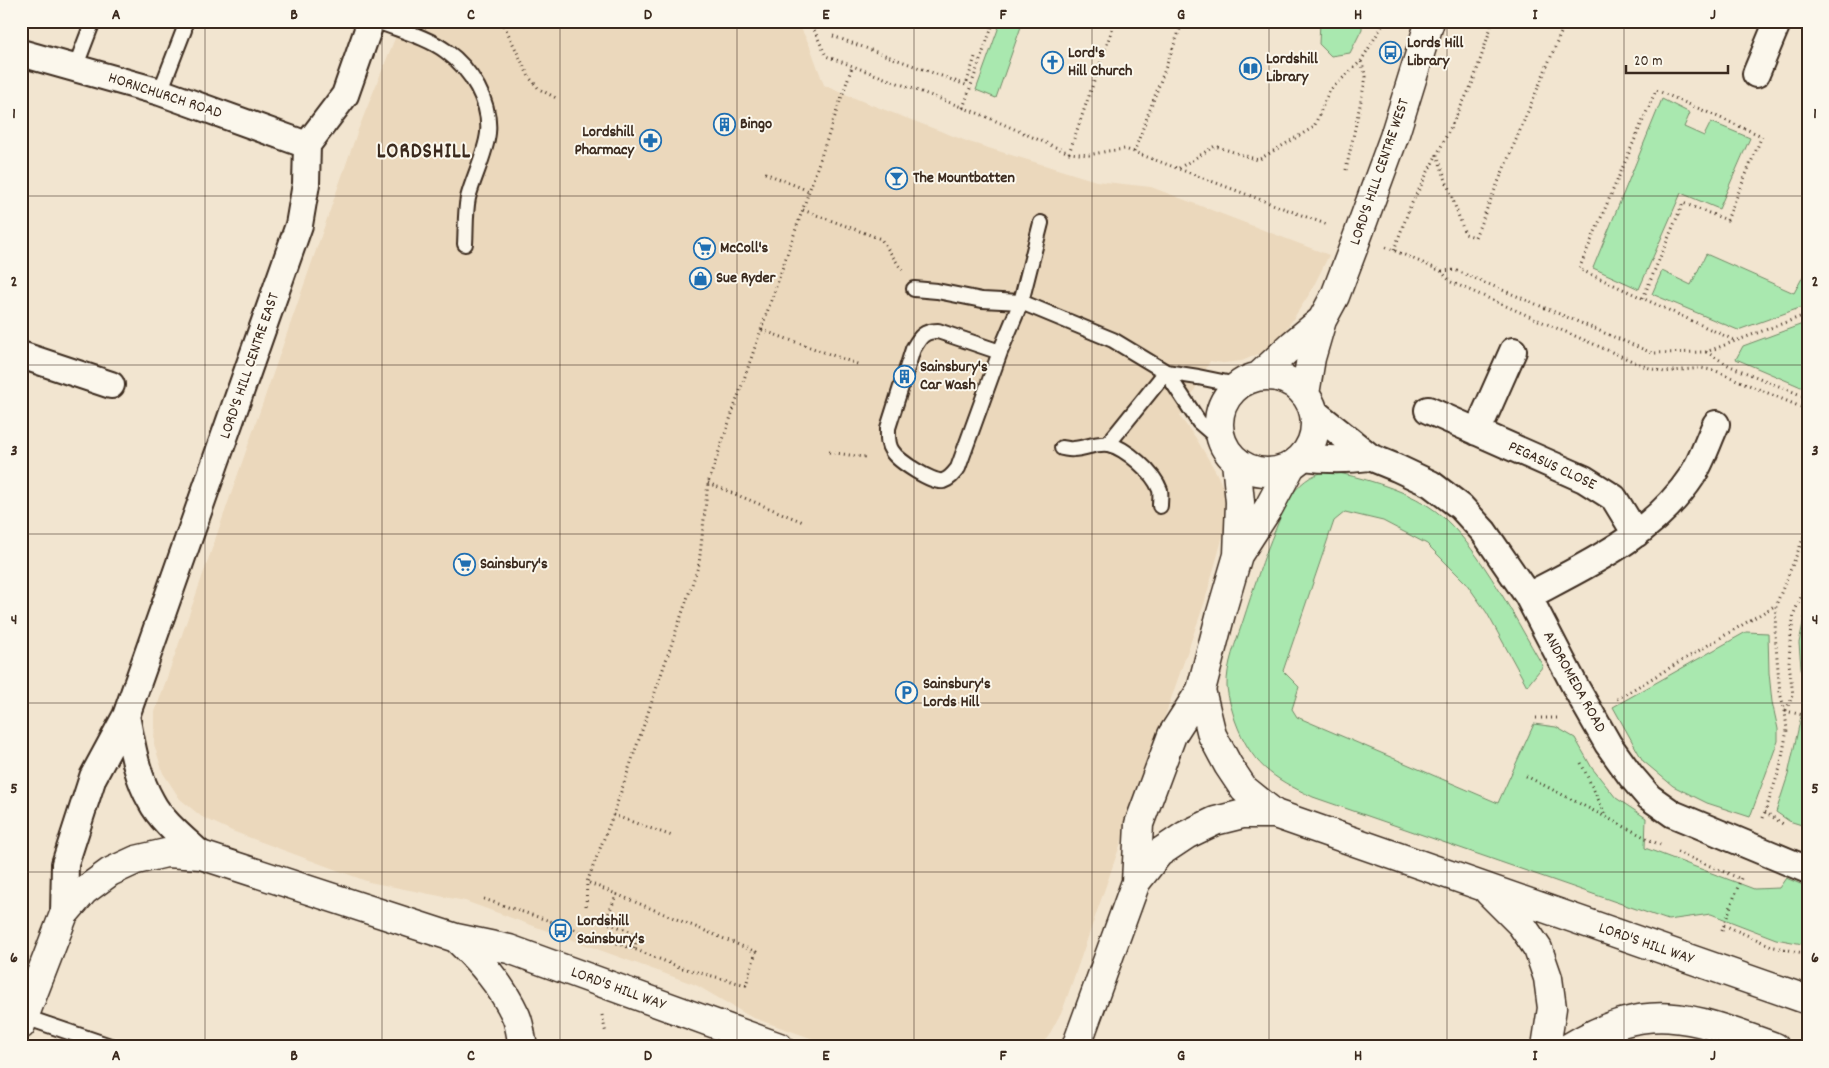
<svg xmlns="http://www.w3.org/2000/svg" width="1829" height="1068" font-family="Dekko,sans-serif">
<rect width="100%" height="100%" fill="#f2e5d0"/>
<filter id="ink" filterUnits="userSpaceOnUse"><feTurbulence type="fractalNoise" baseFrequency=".02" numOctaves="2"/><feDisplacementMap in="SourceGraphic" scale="10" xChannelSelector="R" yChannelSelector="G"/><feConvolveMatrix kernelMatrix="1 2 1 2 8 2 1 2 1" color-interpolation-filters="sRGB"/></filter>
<g filter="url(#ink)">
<path fill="#ebd8bc" d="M402,21H797L809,44L824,85L864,102L969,142L1096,181L1151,187L1329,255L1310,293L1282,336L1265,351L1242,361L1223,363L1210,361L1180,417L1196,438L1216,472L1226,494L1228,507L1223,536L1204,604L1063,1009L1048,1037L1038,1047H836L751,1017L696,985L465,901L369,882L232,831L202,817L180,799L163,773L154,744L155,712L358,130Z"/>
<path fill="#a9e8af" stroke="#728966" d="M1001,21H1023L996,98L976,90Z
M1320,21H1362V29L1350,53L1331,56L1319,44Z
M1662,99L1690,113L1684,127L1704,136L1711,122L1750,138L1719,209L1681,193L1639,289L1593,268Z
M1706,254L1794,293L1808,267V305L1738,330L1652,294L1662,271L1691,285Z
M1808,322V390L1736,359L1743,346Z
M1329,471C1360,477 1400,488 1427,505C1473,533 1515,619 1543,666L1527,686L1487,613L1466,583L1427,544L1383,521L1345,512L1334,521L1283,671L1299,687L1292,709L1297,717L1498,803L1534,724L1556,727L1575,738L1592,768L1616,798L1646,818L1645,848L1754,889L1779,888L1786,878L1808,887V945L1776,939L1711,914L1668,920L1313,797C1272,778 1251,764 1235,720C1232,710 1228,698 1227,687C1226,665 1236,642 1243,621C1253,590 1263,558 1276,528C1280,519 1283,508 1288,500C1299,484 1310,474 1329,471Z
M1808,609V827L1789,821L1776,812L1788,775L1804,703L1799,643L1804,618Z
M1746,632L1768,633L1769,673L1772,702L1778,729V741L1750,817L1707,803L1673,786L1643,761L1613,707Z"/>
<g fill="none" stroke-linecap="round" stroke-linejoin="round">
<defs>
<path id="service" d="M377,21C399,30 427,37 446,51C471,69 491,102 488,133C486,153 473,178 468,198C465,213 466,229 465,244
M75,68L93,21
M160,92L184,30
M914,289L937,291L982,300L1021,302L1113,340L1166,372L1198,377L1237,385
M1000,352L938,331C923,331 920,337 913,349L888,428C888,437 887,444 892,451C898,461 932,483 943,481C950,479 954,473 958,468L1000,352L1021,302L1041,223
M1166,372L1199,422L1221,441
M1108,444L1166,372
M1062,448C1065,448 1070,450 1073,449C1085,449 1096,442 1108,444C1126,448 1154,473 1160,490C1161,495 1160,501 1160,506
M25,1017L113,1047"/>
<path id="minor" d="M21,53L160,92L307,145
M1756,74L1778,21
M21,355L111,385
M1428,410L1584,479L1614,498L1636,534
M1314,412L1370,457L1397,468L1431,484L1461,507L1484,532L1528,596L1576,688L1608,744L1631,776L1649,797L1673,814L1808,870
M1477,432L1513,351
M1303,457C1326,460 1347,460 1370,457
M1528,596C1589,564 1653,535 1692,476C1702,461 1708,441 1716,424
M126,716C132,745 136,775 151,801C161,821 185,840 201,855
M64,914L65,864L93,777L126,716L299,225L306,184L307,145L345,95L371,21"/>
<path id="tertiary" d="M1219 424a48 48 0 1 1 96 0a48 48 0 1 1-96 0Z
M1259,376L1292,345L1322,320
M1305,394L1311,358L1322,320L1335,296L1354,246L1394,137L1430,21
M1238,555L1269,507L1290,468
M1201,690L1212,735L1228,765L1244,789L1275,814
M1136,882L1139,824L1172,735L1201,690L1221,613L1238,555L1240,502L1236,461
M1489,892L1521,924L1538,949L1548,978L1552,1008L1546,1047
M456,938L509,949L779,1047
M21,1025L64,914L84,891L110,872L136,860L166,853L201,855L456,938C480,961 502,985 516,1016C520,1025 521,1037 523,1047
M1076,1047L1136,882L1159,853L1186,835L1215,821L1243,814H1275L1808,1000
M1570,1047C1649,998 1695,1018 1775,1047"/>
</defs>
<use href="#service" stroke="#3b2a1e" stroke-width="18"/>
<use href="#minor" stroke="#3b2a1e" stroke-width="30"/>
<use href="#tertiary" stroke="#3b2a1e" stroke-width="31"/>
<path stroke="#3b2a1e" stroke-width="3" stroke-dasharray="1 4" stroke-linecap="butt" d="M502,21L529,77L539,89L558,99
M810,21L826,56L980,114L1069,153L1089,155L1108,151L1125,149L1134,152L1328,225
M1493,21L1473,82L1437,155L1465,234L1475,237L1566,21
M833,36L966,85L975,57
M963,108L994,21
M1134,152L1183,21
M1069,153L1115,21
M1179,168L1215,146L1258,160L1314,127L1329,91L1361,61L1385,21
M1346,170L1366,77L1361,61
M765,173L809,191
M803,210L881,239L902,270
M1386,247L1441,271L1451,282L1646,367L1664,372L1701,368L1716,371L1808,410
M1394,250L1410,207L1436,156
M1442,271L1455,270L1652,353L1706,352L1808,314
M1643,298L1683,203L1727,220L1762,136L1656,90L1579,269L1736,341
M762,330L860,365
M1706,352L1730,366L1808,398
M829,452L863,457L868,456
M708,483L803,522
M1617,699L1776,605
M1786,710L1793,695L1789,663L1790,642L1794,613L1808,581
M1785,711L1808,716
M1536,718H1557
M1581,763L1607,818
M1526,776L1660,845
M1765,812L1783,824
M613,815L672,836
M1763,818L1780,768L1787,730L1785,711L1780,693L1775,634L1776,605L1808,527
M1677,852L1741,879
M617,894L605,922L638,934L634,949
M484,899L634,949L682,968L746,985L756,952L587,882
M586,906L587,882L613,815L699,564L708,483L852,67
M1724,925L1774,947L1808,954
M1722,931L1741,878
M602,1015L606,1034"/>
<use href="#service" stroke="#fbf7ec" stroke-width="14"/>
<use href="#minor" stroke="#fbf7ec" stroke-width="26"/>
<use href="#tertiary" stroke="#fbf7ec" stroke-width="28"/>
</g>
</g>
<path fill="none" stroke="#3b2a1e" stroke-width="1" stroke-opacity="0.55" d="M205,21V1047M382,21V1047M560,21V1047M737,21V1047M914,21V1047M1092,21V1047M1269,21V1047M1447,21V1047M1624,21V1047M21,196H1808M21,365H1808M21,534H1808M21,703H1808M21,872H1808"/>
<defs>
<symbol id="bus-ring" viewBox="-11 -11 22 22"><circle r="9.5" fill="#fbf7ec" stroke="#1f6fb2" stroke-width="1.5"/><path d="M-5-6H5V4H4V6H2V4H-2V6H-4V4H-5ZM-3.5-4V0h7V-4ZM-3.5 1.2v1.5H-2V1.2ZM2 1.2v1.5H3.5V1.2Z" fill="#1f6fb2"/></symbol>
<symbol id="church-ring" viewBox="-11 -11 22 22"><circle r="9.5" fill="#fbf7ec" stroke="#1f6fb2" stroke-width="1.5"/><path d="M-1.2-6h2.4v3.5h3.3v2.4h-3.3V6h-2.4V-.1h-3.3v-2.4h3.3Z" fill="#1f6fb2"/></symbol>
<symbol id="library-ring" viewBox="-11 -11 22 22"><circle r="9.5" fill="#fbf7ec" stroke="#1f6fb2" stroke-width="1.5"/><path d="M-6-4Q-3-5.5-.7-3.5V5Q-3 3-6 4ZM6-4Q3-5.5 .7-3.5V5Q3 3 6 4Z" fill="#1f6fb2"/></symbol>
<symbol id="building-ring" viewBox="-11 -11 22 22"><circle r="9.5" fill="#fbf7ec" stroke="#1f6fb2" stroke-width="1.5"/><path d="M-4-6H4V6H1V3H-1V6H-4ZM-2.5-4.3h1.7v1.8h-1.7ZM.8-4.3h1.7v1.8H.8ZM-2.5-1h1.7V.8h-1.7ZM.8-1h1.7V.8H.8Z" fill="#1f6fb2"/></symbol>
<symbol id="pharmacy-ring" viewBox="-11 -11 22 22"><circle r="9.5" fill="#fbf7ec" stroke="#1f6fb2" stroke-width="1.5"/><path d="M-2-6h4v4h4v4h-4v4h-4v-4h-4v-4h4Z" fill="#1f6fb2"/></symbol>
<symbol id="bar-ring" viewBox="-11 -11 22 22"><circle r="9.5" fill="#fbf7ec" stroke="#1f6fb2" stroke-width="1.5"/><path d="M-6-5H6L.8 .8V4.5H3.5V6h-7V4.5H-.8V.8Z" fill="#1f6fb2"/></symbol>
<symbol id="supermarket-ring" viewBox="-11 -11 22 22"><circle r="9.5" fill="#fbf7ec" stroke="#1f6fb2" stroke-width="1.5"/><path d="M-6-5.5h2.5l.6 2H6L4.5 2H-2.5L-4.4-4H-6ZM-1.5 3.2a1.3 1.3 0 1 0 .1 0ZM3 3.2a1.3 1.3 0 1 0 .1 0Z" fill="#1f6fb2"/></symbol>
<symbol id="shop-ring" viewBox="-11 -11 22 22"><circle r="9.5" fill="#fbf7ec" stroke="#1f6fb2" stroke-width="1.5"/><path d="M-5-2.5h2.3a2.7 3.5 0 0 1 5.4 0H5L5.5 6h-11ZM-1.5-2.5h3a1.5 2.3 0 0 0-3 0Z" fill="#1f6fb2"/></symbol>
<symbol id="parking-ring" viewBox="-11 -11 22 22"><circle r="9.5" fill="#fbf7ec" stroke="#1f6fb2" stroke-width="1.5"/><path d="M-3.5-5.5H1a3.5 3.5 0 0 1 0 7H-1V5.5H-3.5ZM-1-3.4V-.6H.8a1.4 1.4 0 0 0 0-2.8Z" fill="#1f6fb2"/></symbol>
</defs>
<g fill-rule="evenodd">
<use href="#bus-ring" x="1378" y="40" width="25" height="25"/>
<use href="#church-ring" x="1040" y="50" width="25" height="25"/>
<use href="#library-ring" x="1238" y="56" width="25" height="25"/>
<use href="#building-ring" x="712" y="112" width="25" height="25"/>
<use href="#pharmacy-ring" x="638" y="128" width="25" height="25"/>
<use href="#bar-ring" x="884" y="166" width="25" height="25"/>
<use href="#supermarket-ring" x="692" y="236" width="25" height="25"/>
<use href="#shop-ring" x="688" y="266" width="25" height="25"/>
<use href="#building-ring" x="892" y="364" width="25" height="25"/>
<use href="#supermarket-ring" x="452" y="552" width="25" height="25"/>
<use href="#parking-ring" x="894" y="680" width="25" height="25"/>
<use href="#bus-ring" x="548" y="918" width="25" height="25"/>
</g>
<g text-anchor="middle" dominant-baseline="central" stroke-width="4" stroke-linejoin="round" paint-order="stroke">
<g font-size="16" font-weight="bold" fill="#3b2a1e" stroke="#fbf7ec" text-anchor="start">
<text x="1407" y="43">Lords Hill<tspan x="1407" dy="18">Library</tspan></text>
<text x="1068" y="53">Lord's<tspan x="1068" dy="18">Hill Church</tspan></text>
<text x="1266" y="59">Lordshill<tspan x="1266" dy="18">Library</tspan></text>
<text x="740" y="124">Bingo</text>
<text x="634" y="132" text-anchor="end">Lordshill<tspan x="634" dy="18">Pharmacy</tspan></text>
<text x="913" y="178">The Mountbatten</text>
<text x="720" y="248">McColl's</text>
<text x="716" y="278">Sue Ryder</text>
<text x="920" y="367">Sainsbury's<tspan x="920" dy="18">Car Wash</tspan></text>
<text x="480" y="564">Sainsbury's</text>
<text x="923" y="684">Sainsbury's<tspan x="923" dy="18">Lords Hill</tspan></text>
<text x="577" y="921">Lordshill<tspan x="577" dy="18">Sainsbury's</tspan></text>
</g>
<g font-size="16" fill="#3b2a1e" stroke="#fbf7ec">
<text transform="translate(165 96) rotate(18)">HORNCHURCH ROAD</text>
<text transform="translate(1380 172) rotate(-71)">LORD'S HILL CENTRE WEST</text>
<text transform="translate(250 366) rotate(-71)">LORD'S HILL CENTRE EAST</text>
<text transform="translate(1552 466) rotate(25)">PEGASUS CLOSE</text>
<text transform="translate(1574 682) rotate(61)">ANDROMEDA ROAD</text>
<text transform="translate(1646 944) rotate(19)">LORD'S HILL WAY</text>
<text transform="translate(618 989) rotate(20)">LORD'S HILL WAY</text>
</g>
<g font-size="21" font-weight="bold" letter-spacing="1" fill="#3b2a1e" stroke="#fbf7ec">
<text x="424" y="153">LORDSHILL</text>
</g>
</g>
<rect width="1829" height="1068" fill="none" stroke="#fbf7ec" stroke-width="55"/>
<path d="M1626 65v8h102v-8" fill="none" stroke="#3b2a1e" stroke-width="2.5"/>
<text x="1634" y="65" font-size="15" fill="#3b2a1e" stroke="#fbf7ec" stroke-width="4" paint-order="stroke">20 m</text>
<rect x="28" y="28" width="1774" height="1012" fill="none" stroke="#3b2a1e" stroke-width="2"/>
<g font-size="16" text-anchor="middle" font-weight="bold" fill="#3b2a1e">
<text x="116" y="19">A</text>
<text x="294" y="19">B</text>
<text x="471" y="19">C</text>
<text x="648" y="19">D</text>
<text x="826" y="19">E</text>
<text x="1003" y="19">F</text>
<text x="1181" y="19">G</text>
<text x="1358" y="19">H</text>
<text x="1535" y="19">I</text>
<text x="1713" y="19">J</text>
<text x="14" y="118">1</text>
<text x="1815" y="118">1</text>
<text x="14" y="286">2</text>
<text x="1815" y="286">2</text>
<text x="14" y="455">3</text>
<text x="1815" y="455">3</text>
<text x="14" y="624">4</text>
<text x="1815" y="624">4</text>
<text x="14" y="793">5</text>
<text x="1815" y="793">5</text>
<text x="14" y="962">6</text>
<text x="1815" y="962">6</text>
<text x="116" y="1060">A</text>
<text x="294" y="1060">B</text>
<text x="471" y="1060">C</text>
<text x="648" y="1060">D</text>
<text x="826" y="1060">E</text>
<text x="1003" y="1060">F</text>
<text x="1181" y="1060">G</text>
<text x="1358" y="1060">H</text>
<text x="1535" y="1060">I</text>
<text x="1713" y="1060">J</text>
</g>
</svg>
